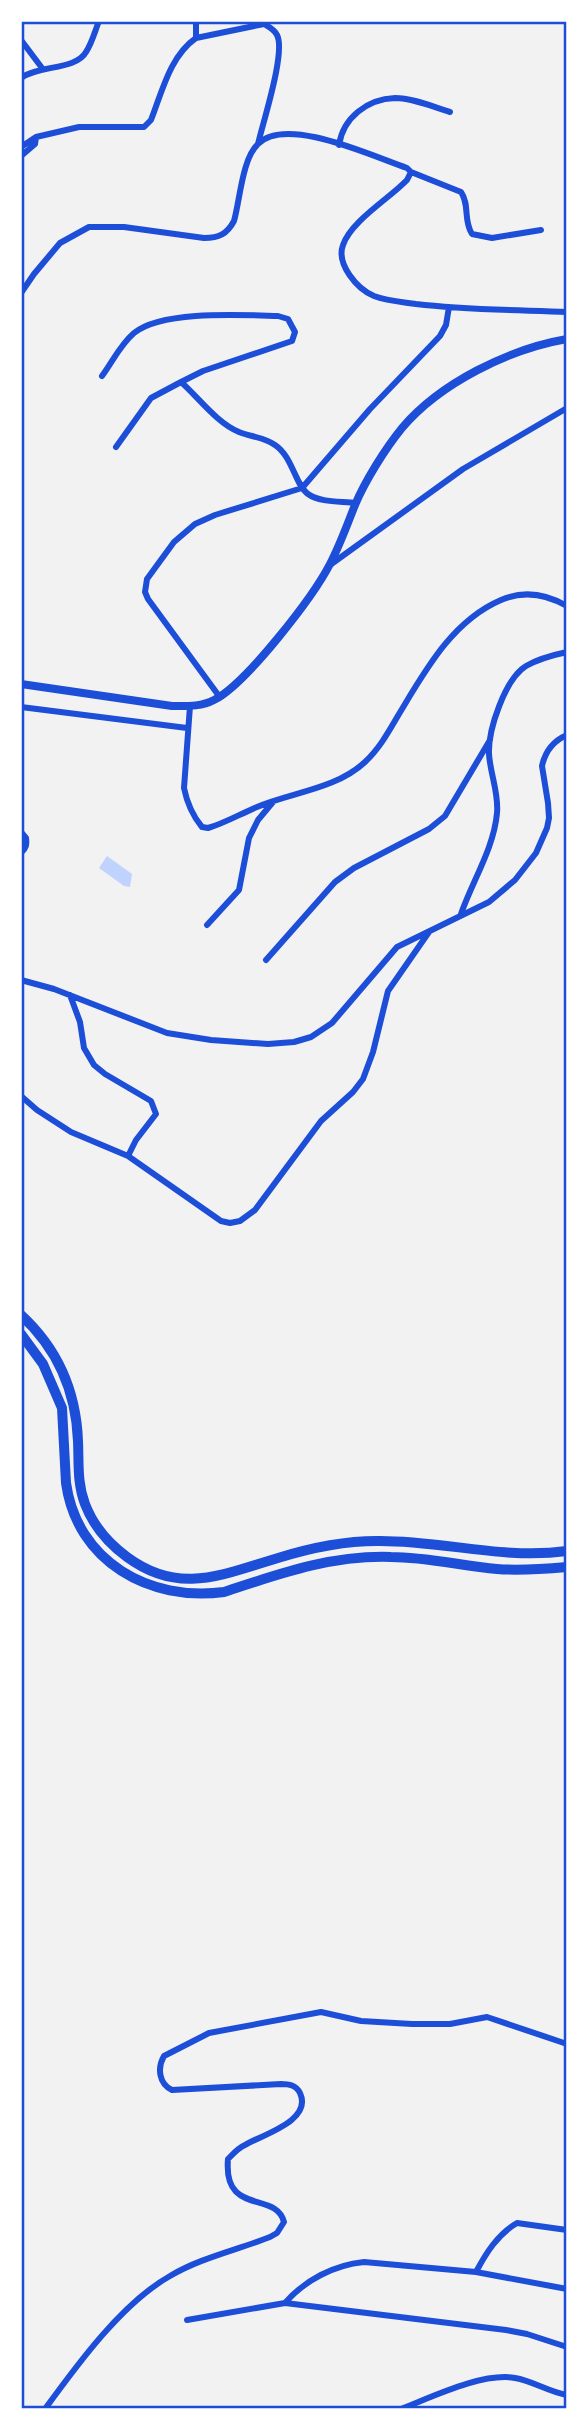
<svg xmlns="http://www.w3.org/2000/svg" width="588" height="2430" font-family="'DM Sans',sans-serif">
<rect width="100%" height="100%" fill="#f2f2f2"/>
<path fill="#bfd3fe" d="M107,856L132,874L130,887L124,886L99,868Z"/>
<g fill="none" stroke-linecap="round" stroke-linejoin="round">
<path stroke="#1d4ed8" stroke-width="6" d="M196,21V38
M21,40L42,68
M21,78C39,65 76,70 86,52C92,43 95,31 99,21
M339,145C343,118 367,99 395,98C413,98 433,107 450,112
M21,147L36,137L79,127H144L151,120C162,92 170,56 196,38L264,24C269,27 274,29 277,35C286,52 263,122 258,144
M21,156L35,144L36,137
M411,172L461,192C470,205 463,220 472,234L492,238L541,230
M21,293L34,274L60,243L89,227H124L204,238C219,238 227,234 234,221C240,200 242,159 258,144C286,115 374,157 407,168L411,172L407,180C390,198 351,221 343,245C336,264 357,289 374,296C387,301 403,302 416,304C466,310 517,310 567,312
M102,376C113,361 120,345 134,333C162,310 242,315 278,316L288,319L295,332L292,341L203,371L181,382
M116,447L151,398L181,382C199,398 217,423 239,432C251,437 264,437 275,445C293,457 295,485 308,494C320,503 342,501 356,503
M330,565L463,469L567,408
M219,696L148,599L145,592L147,579L174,542L195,524L215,515L302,488L370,409L440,336L446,325L449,307
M190,706L184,788C187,803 192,815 202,827L208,828C225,823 240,814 257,807C293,792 336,789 365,762C380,748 389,731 399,714C425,671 452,621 501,600C524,590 546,594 567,606
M21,707L187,728
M21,832L26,838C27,845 26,848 21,853
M461,914C472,882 494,848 497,813C499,793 490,773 489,754C488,730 505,679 526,666C538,659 553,655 567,652
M207,925L239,890L249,838L258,820L273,802
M266,960L335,882L354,868L429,829L445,816L490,740
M21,980L54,989L167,1033L211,1040L268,1044L294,1042L311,1037L332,1023L397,947L489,902L515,880L536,853L547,828L549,818L548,803L542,766C545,752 553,741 567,735
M70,995L80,1022L84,1048L94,1065L105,1074L151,1101L156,1114L136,1140L128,1156
M21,1096L37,1110L71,1132L128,1156L221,1221L230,1223L240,1221L255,1210L321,1121L353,1092L363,1079L373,1052L388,991L429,932
M476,2272C486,2253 498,2234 517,2223L567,2230
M567,2289L476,2272L364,2262C334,2265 305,2280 285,2303L506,2330L527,2334L567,2347
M187,2320L285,2303
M45,2409C77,2365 122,2303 170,2276C200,2258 237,2250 270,2237L277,2233L284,2222C276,2190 223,2217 228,2159C233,2154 238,2148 245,2145C261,2135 313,2121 300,2093C296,2085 289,2084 281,2084L172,2090C159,2084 157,2068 164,2056L209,2033L321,2012L361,2021L412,2024H450L487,2017L567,2044
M401,2409C432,2397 483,2372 515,2378C533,2381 549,2392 567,2395"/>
<path stroke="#1d4ed8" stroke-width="8" d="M21,684L172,706C186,706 201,707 214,700C246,684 313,597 330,564C340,545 347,525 355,505C365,481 385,449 402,428C440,383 509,349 567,339"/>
<path stroke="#1d4ed8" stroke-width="10" d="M21,1315C58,1349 76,1390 78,1441C79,1463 77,1483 85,1504C93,1525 108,1543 127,1557C180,1596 223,1574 278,1558C310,1548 343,1541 377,1541C441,1540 502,1560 567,1551
M21,1334L43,1364L62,1408L66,1483C77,1562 150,1602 224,1592C279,1574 331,1555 391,1557C427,1557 462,1566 497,1569C521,1571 544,1569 567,1567"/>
</g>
<rect width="588" height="2430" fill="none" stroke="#ffffff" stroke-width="46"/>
<rect x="23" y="23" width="542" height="2384" fill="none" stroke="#1d4ed8" stroke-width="2.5"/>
</svg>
